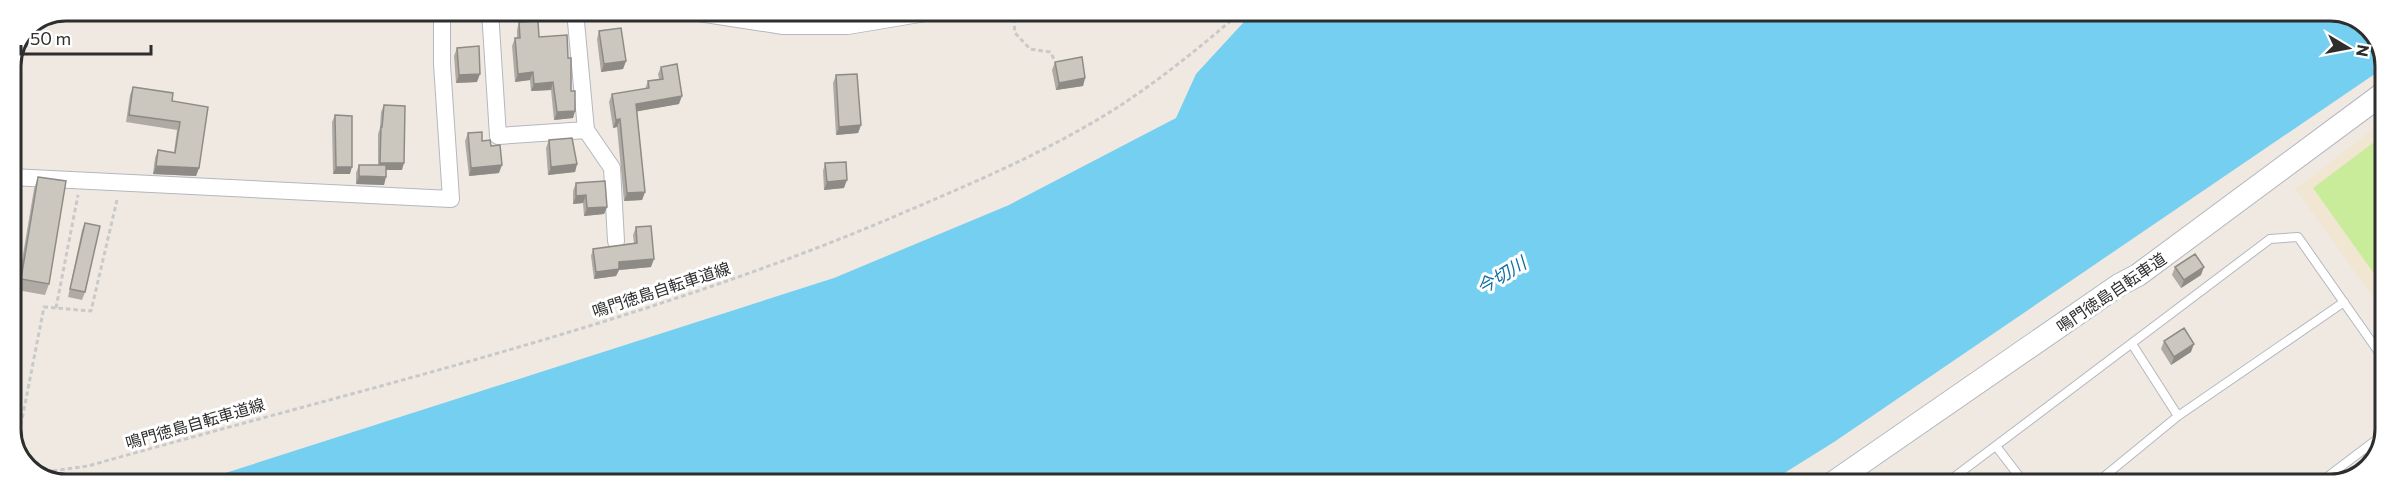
<svg xmlns="http://www.w3.org/2000/svg" width="2396" height="495" font-family="Commissioner,'Noto Sans JP',sans-serif">
<rect width="100%" height="100%" fill="#efe9e1"/>
<path fill="#f0e6d1" d="M2385,120V314L2296,189Z"/>
<path fill="#c9ec9a" d="M2385,134V289L2313,188Z"/>
<path fill="#75cff0" d="M1254,11L2340,12L2371,29L2385,59V67L1834,442L1767,484H191L834,278L1009,205L1176,118L1196,74Z"/>
<g fill="none" stroke-linecap="round" stroke-linejoin="round">
<defs>
<path id="service" d="M2132,344L2178,416L2344,302
M1996,446L2025,484
M1945,484L2270,239L2298,237L2385,361
M2095,484L2178,416
M2318,484L2384,434"/>
<path id="minor" d="M490,11L498,136L586,130
M575,11L586,130L612,168L616,241
M686,11L783,26H848L937,11
M11,177L451,199L442,64V11"/>
<path id="secondary" d="M1831,484L2119,285L2138,275L2385,92"/>
</defs>
<use href="#service" stroke="#b4b7c1" stroke-width="10"/>
<use href="#minor" stroke="#b4b7c1" stroke-width="18"/>
<use href="#secondary" stroke="#b4b7c1" stroke-width="24"/>
<path stroke="#c9c9c9" stroke-width="3" stroke-dasharray="4.5 3" stroke-linecap="butt" d="M1013,11L1015,33L1030,49L1050,52L1054,59
M27,27L37,26L70,11
M56,308L78,195
M18,440L44,307L91,311L117,200
M38,473L88,466C360,389 638,326 898,215C973,183 1049,151 1118,107C1161,79 1203,45 1242,11"/>
<use href="#service" stroke="#fff" stroke-width="8"/>
<use href="#minor" stroke="#fff" stroke-width="16"/>
<use href="#secondary" stroke="#fff" stroke-width="22"/>
</g>
<path fill="#afaba4" d="M519,22L568,58L571,91L575,111L573,118L554,120L551,90L531,91L530,80L515,82L512,46L515,38H517V30Z
M599,31L626,61L623,69L601,72L597,39Z
M457,48L477,82L456,83L454,56Z
M1055,62L1085,78L1083,86L1056,90L1052,70Z
M661,67L679,104L637,111L645,192L642,200L624,201L617,127L613,128L609,102L612,94L645,89L648,81L659,79L658,74Z
M836,75L861,125L858,133L836,135L833,83Z
M133,87L172,101L199,168L196,176L153,174L155,158L158,150L174,152L177,130L126,122L130,95Z
M384,105L402,170H386L384,185L356,184V173L359,165H378V134L380,128L381,112Z
M335,115L350,174H333L332,122Z
M468,133L491,146L499,173L469,176L465,141Z
M549,140L577,164L575,172L548,175L546,148Z
M825,163L844,188L824,190L823,171Z
M38,177L49,284L45,295L17,290L34,189Z
M576,183L607,207L604,214L584,216L583,203L573,204V191Z
M85,223V292L82,300L68,297L82,230Z
M636,227L651,267L619,270L616,276L594,279L591,256L593,249L634,243L633,235Z
M2175,267L2201,275L2181,288L2172,275Z
M2164,341L2191,352L2171,365L2161,349Z"/>
<path fill="#8e8b86" d="M626,61L623,69L601,72L604,64Z
M533,72L530,80L515,82L518,74Z
M480,74L477,82L456,83L459,75Z
M1085,78L1083,86L1056,90L1059,83Z
M553,82L551,90L531,91L534,84Z
M682,96L679,104L634,112L636,104Z
M575,111L573,118L554,120L557,112Z
M620,119L617,127L613,128L616,120Z
M861,125L858,133L836,135L839,127Z
M380,163H404L402,170H378Z
M577,164L575,172L548,175L551,167Z
M502,165L499,173L469,176L471,168Z
M156,166L199,168L196,176L153,174Z
M336,167H352L350,174H333Z
M359,176L386,177L384,185L356,184Z
M847,180L844,188L824,190L827,182Z
M645,192L642,200L624,201L627,193Z
M586,195L583,203L573,204L576,196Z
M607,207L604,214L584,216L587,208Z
M654,259L651,267L619,270L616,276L594,279L596,272L619,262Z
M2204,267L2201,275L2181,288L2184,280Z
M2194,344L2191,352L2171,365L2174,357Z"/>
<path fill="#cbc7bf" stroke="#8e8b86" stroke-width="1.5" d="M538,21L539,37L567,35L568,58H571V91H575V111L557,112L553,82L534,84L533,72L518,74L515,38H520L519,22Z
M621,28L626,61L604,64L599,31Z
M479,46L480,74L459,75L457,48Z
M1082,57L1085,78L1059,83L1055,62Z
M677,64L682,96L636,104L645,192L627,193L620,119L616,120L612,94L649,88L648,81L663,79L661,67Z
M857,74L861,125L839,127L836,75Z
M133,87L173,93L172,101L208,107L199,168L156,166L158,150L175,153L180,122L129,115Z
M384,105L405,106L404,163H380L381,127H382Z
M335,115L352,116V167H336Z
M482,132V141L490,140L491,146L500,145L502,165L471,168L468,133Z
M572,138L577,164L551,167L549,140Z
M846,162L847,180L827,182L825,163Z
M359,165H386V177L359,176Z
M38,177L66,181L49,284L21,279Z
M605,181L607,207L587,208L586,195L576,196V183Z
M85,223L100,226L85,292L70,289Z
M651,226L654,259L619,262V269L596,272L593,249L637,243L636,227Z
M2195,254L2204,267L2184,280L2175,267Z
M2184,328L2194,344L2174,357L2164,341Z"/>
<g text-anchor="middle" dominant-baseline="central" stroke-width="6" stroke-linejoin="round" paint-order="stroke">
<g font-size="16" fill="#2e2e2e" stroke="#fff">
<text transform="translate(661 289) rotate(-18)">鳴門徳島自転車道線</text>
<text transform="translate(2111 292) rotate(-34)">鳴門徳島自転車道</text>
<text transform="translate(195 423) rotate(-16)">鳴門徳島自転車道線</text>
</g>
<g font-size="18" font-style="italic" fill="#0d6fa3" stroke="#fff">
<text transform="translate(1501 275) rotate(-31)">今切川</text>
</g>
</g>
<path d="M0 0H2396V495H0ZM66 21H2330A45 45 0 0 1 2375 66V429A45 45 0 0 1 2330 474H66A45 45 0 0 1 21 429V66A45 45 0 0 1 66 21Z" fill="#fff" fill-rule="evenodd"/>
<path fill="none" stroke="#2e2e2e" stroke-width="3" d="M66 21H2330A45 45 0 0 1 2375 66V429A45 45 0 0 1 2330 474H66A45 45 0 0 1 21 429V66A45 45 0 0 1 66 21Z"/>
<g transform="translate(2348 48) rotate(100)" stroke="#ffffff" stroke-width="4.5" paint-order="stroke">
<path d="M0-4.5L10 22L0 15L-10 22Z" fill="#2e2e2e"/>
<text y="-9" font-size="16" font-weight="bold" text-anchor="middle" fill="#2e2e2e">N</text>
</g>
<path d="M21 45v9h130v-9" fill="none" stroke="#2e2e2e" stroke-width="3"/>
<text x="30" y="45" font-size="18" fill="#2e2e2e" stroke="#ffffff" stroke-width="4.5" paint-order="stroke">50 m</text>
</svg>
